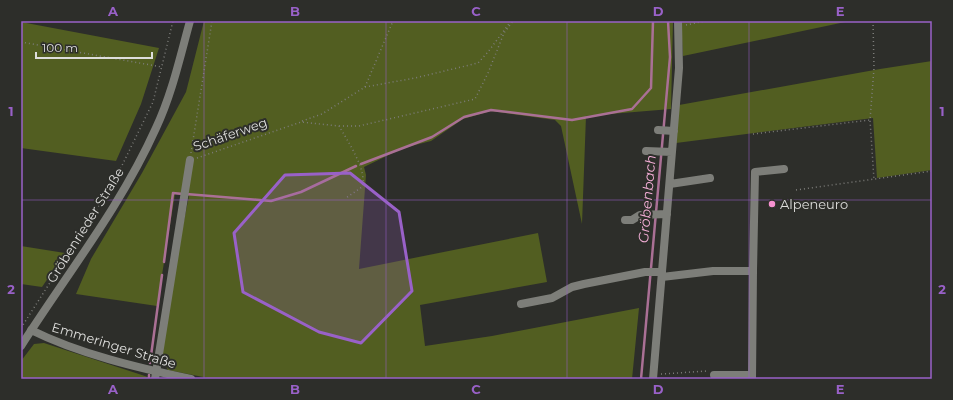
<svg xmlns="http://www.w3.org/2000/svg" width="953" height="400" font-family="Montserrat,sans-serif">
<rect width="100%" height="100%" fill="#2d2e2a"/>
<path fill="#525e21" d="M204,21H673L671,109L586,116L582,224L561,126L555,120L491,111L463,119L431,141L403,148L364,167L366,175L359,269L538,233L547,282L420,305L425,346L492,336L639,308L632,379H213L168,370L162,358L174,270L189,196L175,194L157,306L76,294L91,259L142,173L186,92Z
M681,21H850L683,56Z
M21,22L159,48L141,104L116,161L21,148Z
M932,61V170L877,178L873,118L676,143L679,105L880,69Z
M21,246L65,253L42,287L21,284Z
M44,343L151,378V379H21V361L34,344Z"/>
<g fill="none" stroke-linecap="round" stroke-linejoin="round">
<path stroke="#aa7095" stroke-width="2.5" d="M361,164L432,137L464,117L491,110L572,120L632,109L651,88L653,21
M186,194L271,201L301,192L356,166
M164,262L173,193L183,194
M150,363L162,275
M149,375V379
M641,379L670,57L668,21"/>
<path stroke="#7d7d7a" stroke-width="1.5" stroke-dasharray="1 3" stroke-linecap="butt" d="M873,21L874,68L870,120L874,180
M686,25L705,21
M21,42L162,67
M365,87L415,78L478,63L488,52L511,21
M302,121L322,114L365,87L393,21
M339,126H359L475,99L488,73L504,33L513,21
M753,134L870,120
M191,153L212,21
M197,158L301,122L339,126C347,140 368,171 362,187L346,198
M796,190L932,171
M21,328L113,184L153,102L173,21
M661,374L707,371"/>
<path stroke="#7d7e79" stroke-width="8" d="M658,130L674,131
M646,151L672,152
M670,184L710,178
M625,220H632L640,215L667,214
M662,277L713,271H753L755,172L784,169
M521,304L552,298L572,287L584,284L645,272H662
M31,330C79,354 139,368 191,379
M21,346C67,274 121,206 156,128C172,94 180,57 190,21
M714,375H752
M155,379L190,160
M653,379L679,68L678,21
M752,379L753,271"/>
</g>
<path fill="#9961c8" fill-opacity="0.2" stroke="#9961c8" stroke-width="3" stroke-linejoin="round" d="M350,173L399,212L412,291L361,343L319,332L243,292L234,233L285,175Z"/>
<path fill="none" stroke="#9961c8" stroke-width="1" stroke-opacity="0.55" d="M204,21V379M386,21V379M567,21V379M749,21V379M21,200H932"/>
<circle fill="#f690cf" stroke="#2d2e2a" stroke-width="1.5" cx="772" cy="204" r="4"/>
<g text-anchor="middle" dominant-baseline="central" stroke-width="4" stroke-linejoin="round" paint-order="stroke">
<g font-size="13" fill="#dededc" stroke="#2d2e2a">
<text transform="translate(230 134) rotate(-19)">Schäferweg</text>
<text transform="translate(85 225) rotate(-58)">Gröbenrieder Straße</text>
<text transform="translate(114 345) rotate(17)">Emmeringer Straße</text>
</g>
<g font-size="13" fill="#dededc" stroke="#2d2e2a" text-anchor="start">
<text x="780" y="204">Alpeneuro</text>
</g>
<g font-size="14" font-style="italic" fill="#f3aed6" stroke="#2d2e2a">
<text transform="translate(647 199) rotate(-85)">Gröbenbach</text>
</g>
</g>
<rect width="953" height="400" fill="none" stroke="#2d2e2a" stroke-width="44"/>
<path d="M36 52v6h116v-6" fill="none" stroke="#dededc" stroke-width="2"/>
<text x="42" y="52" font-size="12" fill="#dededc" stroke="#2d2e2a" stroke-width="3" paint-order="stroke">100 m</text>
<rect x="22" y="22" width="909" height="356" fill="none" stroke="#9961c8" stroke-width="1.5"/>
<g font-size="13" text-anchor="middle" font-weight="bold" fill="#9961c8">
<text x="113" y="16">A</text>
<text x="295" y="16">B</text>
<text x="476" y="16">C</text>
<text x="658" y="16">D</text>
<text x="840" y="16">E</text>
<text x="11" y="116">1</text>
<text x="942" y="116">1</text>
<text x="11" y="294">2</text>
<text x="942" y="294">2</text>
<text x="113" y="394">A</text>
<text x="295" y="394">B</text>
<text x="476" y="394">C</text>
<text x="658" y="394">D</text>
<text x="840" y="394">E</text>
</g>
</svg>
